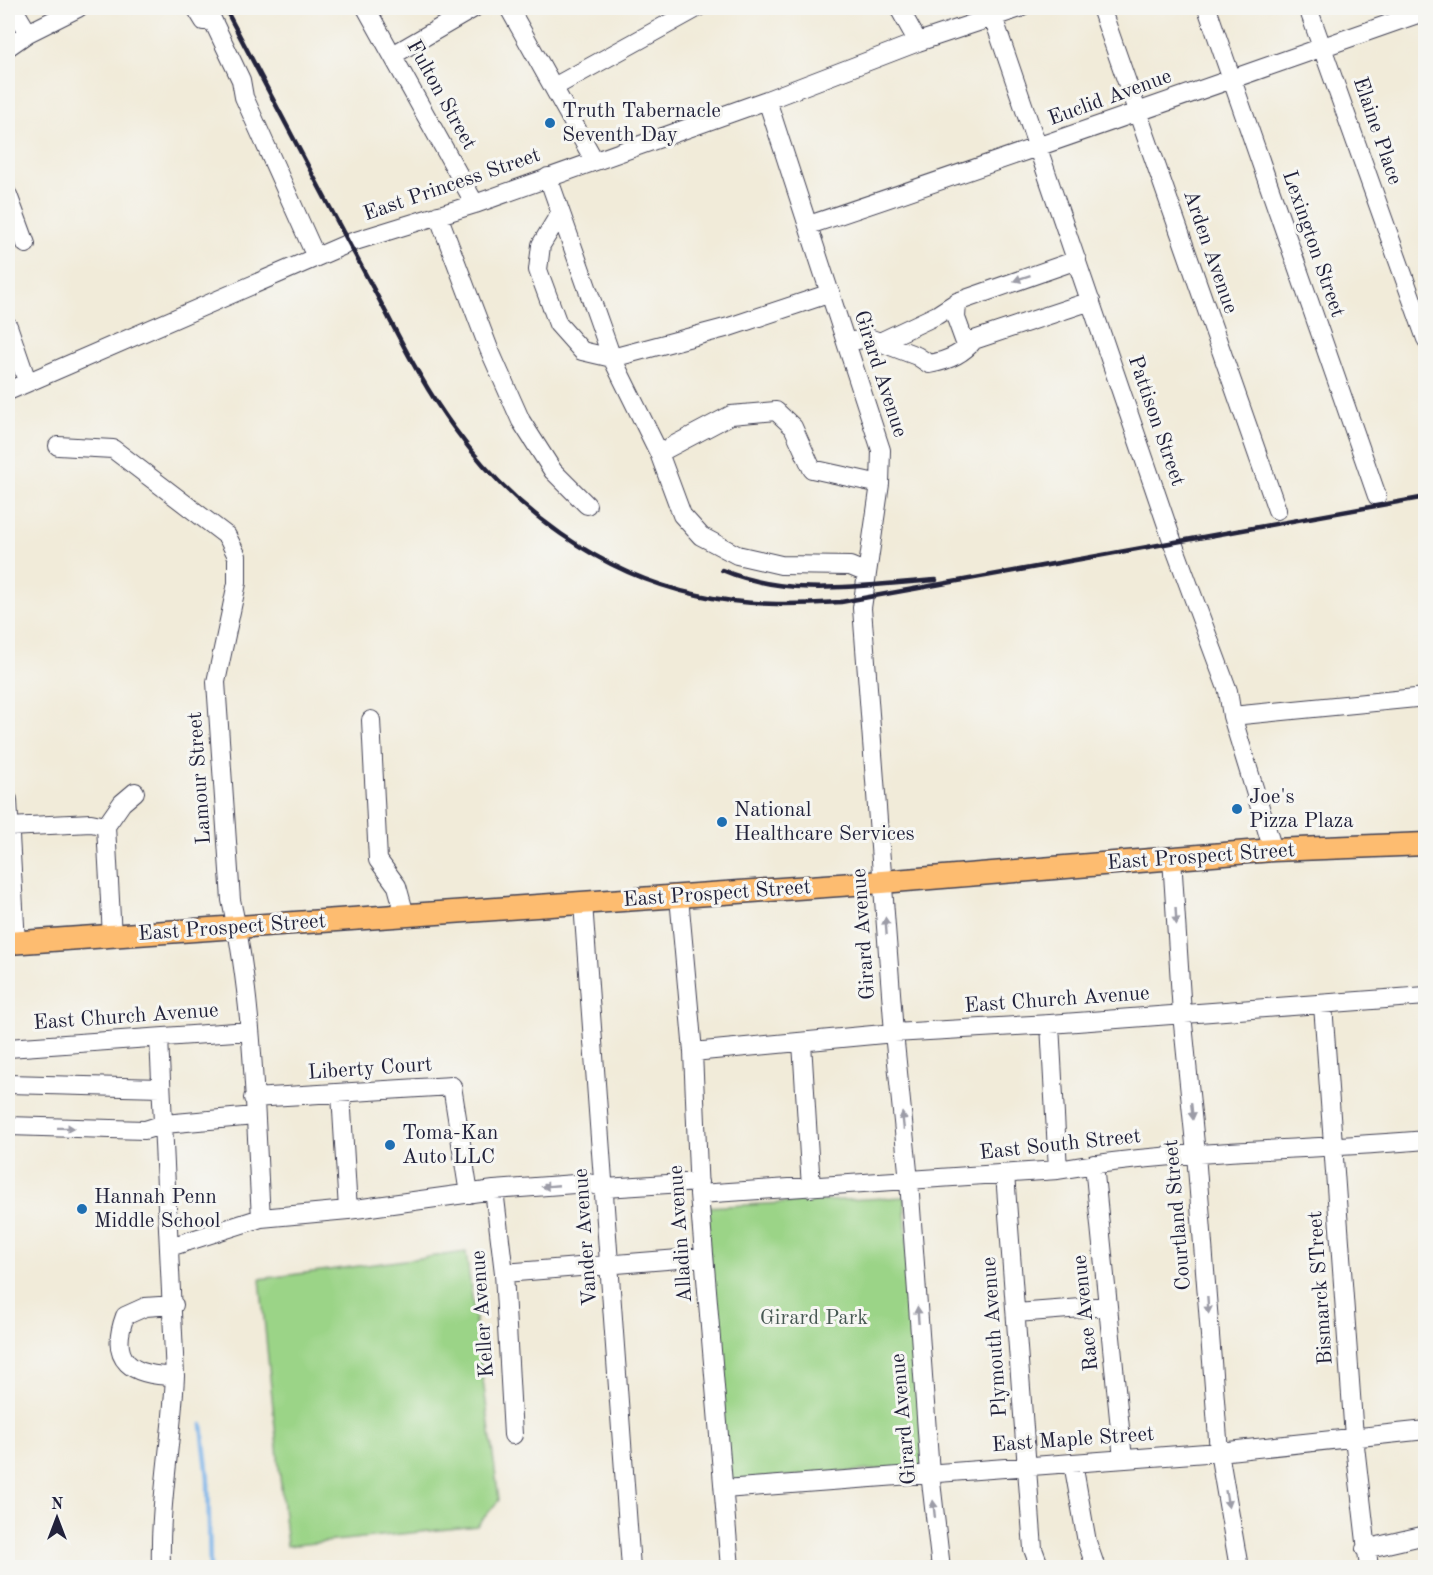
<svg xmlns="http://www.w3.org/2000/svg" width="1433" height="1575" font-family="'Old Standard TT',serif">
<rect width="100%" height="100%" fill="#f6f6f2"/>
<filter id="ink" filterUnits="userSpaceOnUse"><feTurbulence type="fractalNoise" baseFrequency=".0167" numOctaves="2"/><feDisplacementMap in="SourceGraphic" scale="12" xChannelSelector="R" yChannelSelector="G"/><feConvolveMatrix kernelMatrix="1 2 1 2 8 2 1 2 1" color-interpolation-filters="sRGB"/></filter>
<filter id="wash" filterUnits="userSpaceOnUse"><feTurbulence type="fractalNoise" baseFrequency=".008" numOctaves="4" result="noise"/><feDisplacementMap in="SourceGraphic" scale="24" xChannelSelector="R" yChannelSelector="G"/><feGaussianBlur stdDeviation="1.35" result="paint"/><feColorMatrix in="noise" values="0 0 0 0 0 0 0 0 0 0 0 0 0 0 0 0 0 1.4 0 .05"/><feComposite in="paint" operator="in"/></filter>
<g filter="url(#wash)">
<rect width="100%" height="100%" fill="#f1ebd9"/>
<path fill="#9bd487" stroke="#5e7b61" stroke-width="1.5" d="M904,1197L924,1466L727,1481L705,1207Z
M466,1252L499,1500L477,1526L287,1546L260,1279Z"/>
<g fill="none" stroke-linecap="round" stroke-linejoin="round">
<path stroke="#77b1e8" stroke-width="4.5" d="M202,1425L208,1478L210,1568"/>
</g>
</g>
<g filter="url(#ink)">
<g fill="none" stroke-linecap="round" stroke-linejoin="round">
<defs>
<path id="minor" d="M13,8L28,33
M196,8L204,21L212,19L241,80L244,97L316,257
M366,8L475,204
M509,8L594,160
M899,8L918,42
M990,8L1173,543L1228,691L1232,716L1273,850
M1101,8L1277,510
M1207,8L1377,496
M1308,8L1426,339
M8,47L28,33L78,8
M393,55L474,8
M554,87L697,8
M767,100L881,450L880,484L862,608L894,1033L909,1181L930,1473L941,1568
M548,177L612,358L659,453L682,515L701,536L737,555L781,565L850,566L867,573
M8,195L26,244
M438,215L489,349L521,421L553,471L587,505
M559,215L541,245L538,270L558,324L582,351L612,358L729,327L831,293
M809,225C1015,156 1220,83 1426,11
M1077,260L957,302L956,318L964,340H974L1091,301
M8,326L27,381
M882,341L937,315L957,302
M847,342L869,338L917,356L929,364C947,361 963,354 974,340
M8,391L349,243L475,204L767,100L918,42L1020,8
M58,446L113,449L227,536L237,556V583L216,682L231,900C254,1003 255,1113 261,1218
M659,453L731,415L776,411L793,427L812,469L880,484
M1232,716L1426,697
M371,720L378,860L397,886L405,915
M8,800L16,943
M9,827L91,823L106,826
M1172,858L1182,1014L1196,1154L1219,1452L1239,1568
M679,897L693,1052L699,1194L730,1568
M583,903L631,1568
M112,937L106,826L122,803L135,792
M1323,1005L1354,1437L1369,1568
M1050,1024L1058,1170
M159,1038L175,1376C172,1440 159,1503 161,1568
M802,1043L811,1188
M8,1048L249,1031
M693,1052L894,1033L1050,1024L1426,996
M8,1084L161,1088
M341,1094L348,1210
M253,1098L452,1086L469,1194
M8,1126L145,1130L164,1124L255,1116
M1094,1164L1123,1459
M1005,1174L1033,1549L1040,1568
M494,1190L504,1273L513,1435
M699,1194L1058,1170C1179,1149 1303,1151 1426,1140
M170,1247L261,1218L348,1210L494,1190L588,1183L605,1188L699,1182
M504,1273L704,1257
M174,1305L145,1307L125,1316C108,1362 132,1376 175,1376
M1016,1313L1108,1306
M1073,1463L1087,1542L1096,1568
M724,1489L1219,1452L1426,1430
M1365,1549L1426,1535"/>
<path id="major" d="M8,943L882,882L1273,850L1426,844"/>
</defs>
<use href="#minor" stroke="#414053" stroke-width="20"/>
<use href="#major" stroke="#414053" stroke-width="25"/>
<use href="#minor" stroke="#fff" stroke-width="18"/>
<use href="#major" stroke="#fdbc6f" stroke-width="22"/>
<path stroke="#22223b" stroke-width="4.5" d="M225,8C272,97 318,186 366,275C394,326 419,381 454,428C512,509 600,574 698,595C745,606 793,605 841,602L1426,497
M722,570C790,599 864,585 936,580"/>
</g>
<defs><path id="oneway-solid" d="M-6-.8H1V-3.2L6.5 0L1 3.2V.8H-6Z" transform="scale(1.5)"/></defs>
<g fill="#9c9ca7">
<use href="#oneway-solid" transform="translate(1022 278) rotate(161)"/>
<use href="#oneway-solid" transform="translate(1176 916) rotate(87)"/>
<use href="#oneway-solid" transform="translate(886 926) rotate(-94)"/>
<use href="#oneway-solid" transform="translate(1192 1111) rotate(84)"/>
<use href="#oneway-solid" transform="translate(903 1121) rotate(-96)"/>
<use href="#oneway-solid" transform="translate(66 1128) rotate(1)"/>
<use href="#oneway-solid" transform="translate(550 1186) rotate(175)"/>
<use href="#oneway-solid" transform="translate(1208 1305) rotate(86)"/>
<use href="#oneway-solid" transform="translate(918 1315) rotate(-94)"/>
<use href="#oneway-solid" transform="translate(1227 1499) rotate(80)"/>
<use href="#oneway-solid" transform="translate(934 1509) rotate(-96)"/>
</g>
</g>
<g fill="#1f6fb2" stroke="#f6f6f2" stroke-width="2">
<circle cx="550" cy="123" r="6"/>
<circle cx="1237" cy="809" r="6"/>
<circle cx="722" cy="822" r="6"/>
<circle cx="390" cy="1145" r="6"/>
<circle cx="82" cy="1209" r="6"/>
</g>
<g text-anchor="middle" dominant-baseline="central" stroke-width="6" stroke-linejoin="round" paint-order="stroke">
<g font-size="21" fill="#22223b" stroke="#f6f6f2">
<text transform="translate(441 95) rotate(61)">Fulton Street</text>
<text transform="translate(1110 98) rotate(-20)">Euclid Avenue</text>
<text transform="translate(1377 131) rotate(71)">Elaine Place</text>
<text transform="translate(452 185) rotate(-19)">East Princess Street</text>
<text transform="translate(1313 244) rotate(71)">Lexington Street</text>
<text transform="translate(1210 252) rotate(71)">Arden Avenue</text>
<text transform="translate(880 374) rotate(72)">Girard Avenue</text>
<text transform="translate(1156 421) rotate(71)">Pattison Street</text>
<text transform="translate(200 778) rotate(-94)">Lamour Street</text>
<text transform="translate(1201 857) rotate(-4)">East Prospect Street</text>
<text transform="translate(717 894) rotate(-4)">East Prospect Street</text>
<text transform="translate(232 928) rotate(-4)">East Prospect Street</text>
<text transform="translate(864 934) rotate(-94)">Girard Avenue</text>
<text transform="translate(1057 1000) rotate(-4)">East Church Avenue</text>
<text transform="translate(126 1017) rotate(-4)">East Church Avenue</text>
<text transform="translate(370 1069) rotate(-4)">Liberty Court</text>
<text transform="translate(1060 1145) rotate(-6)">East South Street</text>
<text transform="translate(1178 1215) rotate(-95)">Courtland Street</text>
<text transform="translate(681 1234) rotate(-94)">Alladin Avenue</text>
<text transform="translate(586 1237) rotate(-94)">Vander Avenue</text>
<text transform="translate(1321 1288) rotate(-94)">Bismarck STreet</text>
<text transform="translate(1086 1313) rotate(-96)">Race Avenue</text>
<text transform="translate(483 1314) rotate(-94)">Keller Avenue</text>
<text transform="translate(995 1337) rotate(-94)">Plymouth Avenue</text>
<text transform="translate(904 1419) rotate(-95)">Girard Avenue</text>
<text transform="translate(1073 1440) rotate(-4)">East Maple Street</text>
</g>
<g font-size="21" fill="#22223b" stroke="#f6f6f2" text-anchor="start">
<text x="562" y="111">Truth Tabernacle<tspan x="562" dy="24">Seventh Day</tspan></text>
<text x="1249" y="797">Joe's<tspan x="1249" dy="24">Pizza Plaza</tspan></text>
<text x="734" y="810">National<tspan x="734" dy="24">Healthcare Services</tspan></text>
<text x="402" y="1133">Toma-Kan<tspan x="402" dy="24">Auto LLC</tspan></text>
<text x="94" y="1197">Hannah Penn<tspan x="94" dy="24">Middle School</tspan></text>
</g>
<g font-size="21" fill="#465752" stroke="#f6f6f2">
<text x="814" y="1318">Girard Park</text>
</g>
</g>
<rect width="1433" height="1575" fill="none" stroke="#f6f6f2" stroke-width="30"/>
<g transform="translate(57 1518)" stroke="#f6f6f2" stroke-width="4.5" paint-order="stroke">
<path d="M0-4.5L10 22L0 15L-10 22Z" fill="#22223b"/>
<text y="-9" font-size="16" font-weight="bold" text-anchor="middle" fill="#22223b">N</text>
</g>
</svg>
